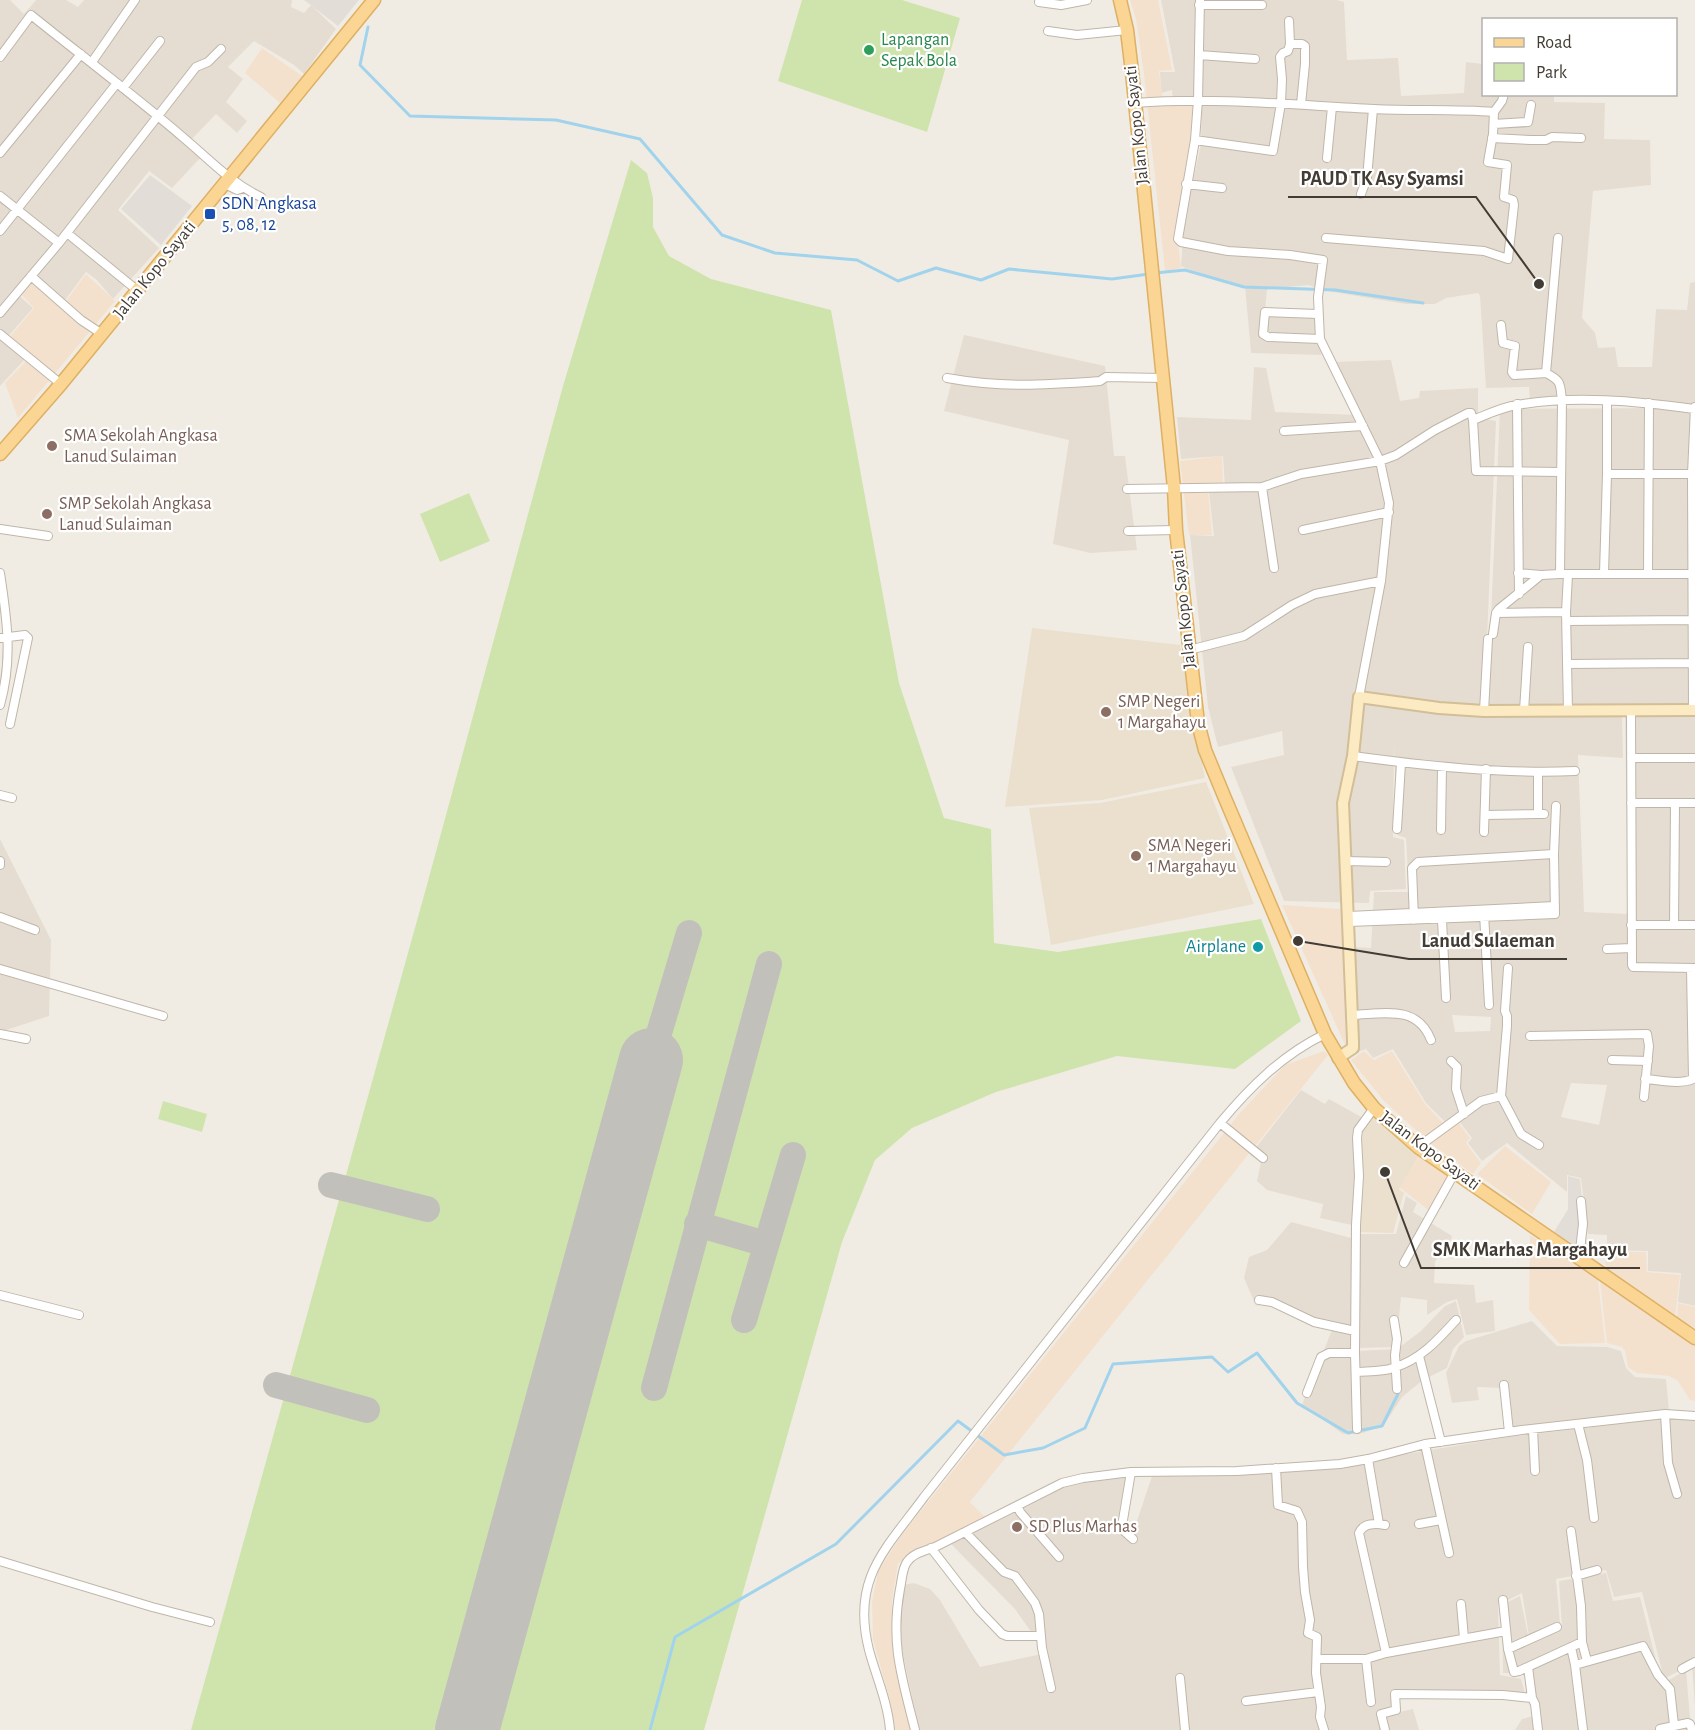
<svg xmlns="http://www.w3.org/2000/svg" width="1695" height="1730" font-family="'Alegreya Sans',sans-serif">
<rect width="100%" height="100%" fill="#f1ece3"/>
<path fill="#e5ddd2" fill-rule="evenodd" d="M0,0H10L24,14L36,0H66L78,7L84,0H292L291,7L304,13L311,5L336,29L304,74L294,65L254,41L228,67L243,79L226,102L247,121L237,133L216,114L190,141L205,153L172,188L149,171L118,210L159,248L113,299L97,280L86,272L62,304L27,280L16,293L33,308L5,340L26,358L0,386Z
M1161,0H1337L1344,2L1347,60L1398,58L1401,96L1464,93L1466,62L1483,64L1484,94L1554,95V102L1605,103L1604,139L1650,140L1651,185L1593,191L1582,318L1595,333L1598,348L1615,347L1618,367H1652L1656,309L1687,310L1690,283L1695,282V407L1650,404L1530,403L1529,387L1486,388L1480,296L1478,293L1446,298L1435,304H1406L1333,292L1308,285L1267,289L1265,310L1315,312L1321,355L1251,353L1245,286L1229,284L1181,266L1184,222L1201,144L1202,102L1173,101L1172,90L1161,93L1160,72H1175Z
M964,335L1105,366L1114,456H1125L1137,550L1090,553L1053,544L1069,440L944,411Z
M1391,360L1400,401L1419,398L1420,391L1478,388V418L1496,421L1484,713L1622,714L1623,758L1578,755L1584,912L1628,914L1625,712L1487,711L1500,409L1682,408L1695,410V1306L1678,1302L1681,1273L1648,1271V1251L1607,1250V1235L1588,1234L1581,1178L1567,1175V1192L1507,1143L1482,1161L1468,1143L1472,1138L1458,1120L1449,1126L1426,1103L1393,1049L1373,1058L1366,1049L1355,1053L1352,947L1371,948L1374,892H1409L1406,838L1397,835L1394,745L1393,837L1404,840L1406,889L1370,891L1369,903L1284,901L1231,767L1284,755L1282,731L1218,747L1208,707L1190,535L1214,536L1209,492L1225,488L1223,456L1181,459L1177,417L1251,420L1254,367L1266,368L1275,412L1360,415L1333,362ZM1452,1015L1491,1017L1490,1031L1455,1032ZM1571,1083L1607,1085L1599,1125L1561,1117Z
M0,839L51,940L49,1016L0,1032Z
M1301,1090L1325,1104L1329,1099L1363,1118L1361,1126L1356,1226L1320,1218L1323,1204L1267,1190L1257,1181L1261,1162L1250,1155Z
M1406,1196L1417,1203L1413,1212L1452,1236L1447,1252L1442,1249L1435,1262L1434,1283L1474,1285L1476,1303L1493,1300L1495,1331L1466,1335L1457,1299L1447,1302L1427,1315V1300L1401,1297L1396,1347L1357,1348L1356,1332L1334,1328L1268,1301L1256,1306L1244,1278L1249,1257L1267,1250L1291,1222L1355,1239L1356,1234H1396Z
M1456,1301L1464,1337L1453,1349L1447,1368L1423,1380L1402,1397L1384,1425L1363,1433L1343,1434L1302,1405L1332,1330L1353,1334L1356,1351L1397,1349L1421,1331L1445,1306Z
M1532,1321L1557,1346L1607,1347L1621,1351L1626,1368L1635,1377L1666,1379L1669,1411L1507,1430L1502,1388L1477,1387L1479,1400L1452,1403L1446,1373L1459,1346L1466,1341Z
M1668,1418L1695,1419V1708L1692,1664L1664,1679L1642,1592L1614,1597L1606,1570L1556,1579L1560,1624L1529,1636L1522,1593L1498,1605L1500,1675L1521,1679L1526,1697L1393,1692L1395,1713L1413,1709L1419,1730H919L900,1640L902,1585L914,1583L930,1589L940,1600L980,1667L1042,1654L1041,1646L1015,1609L951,1544L1052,1490L1098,1479L1126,1477L1116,1528L1132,1536L1152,1476L1315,1469L1509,1437Z
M1606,1573L1613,1601L1640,1597L1662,1684L1686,1670L1691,1730H1515L1522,1719L1534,1716L1528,1673H1503L1502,1605L1520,1596L1529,1640L1562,1627L1559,1581Z"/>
<path fill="#f3e1ce" d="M1130,0H1158L1172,70L1159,71L1163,101L1197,103L1189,158L1176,225L1181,268L1165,271L1144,74L1136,19Z
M262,48L302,76L280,103L245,73Z
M86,274L115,301L18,418L5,383L29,358L8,339L34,308L19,292L28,282L63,305Z
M1222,456L1223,488L1208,491L1212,535H1189L1180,461Z
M1282,905L1341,909L1346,1047Z
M1324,1051L1328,1055L970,1502L986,1518L898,1563L892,1600V1642L912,1730H894L891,1705L873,1639L872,1603L878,1571L903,1533L1240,1113L1285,1065Z
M1364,1051L1374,1060L1392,1051L1425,1104L1448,1128L1458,1122L1470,1138L1466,1143L1481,1163L1473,1174L1430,1143L1384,1101L1351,1060Z
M1505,1146L1551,1182L1532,1214L1477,1174Z
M1421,1154L1451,1175L1431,1212L1399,1187Z
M1530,1235L1598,1280L1605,1343L1560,1344L1529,1310Z
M1606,1252H1646L1647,1272L1680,1275L1675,1317L1605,1269Z
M1600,1281L1695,1346V1401L1690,1400L1678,1381L1669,1376L1637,1373L1628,1367L1625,1351L1622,1347L1607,1343Z
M1678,1303L1695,1307V1328L1677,1318Z"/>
<path fill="#e3ddd8" d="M304,0H359L338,26Z
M150,175L192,206L161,245L121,209Z
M1568,1176L1580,1179L1588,1256L1554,1232L1568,1209Z"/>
<path fill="#eae0cd" d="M1032,628L1180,645L1205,778L1102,800L1005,807Z
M1206,782L1254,904L1051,945L1029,808L1100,803Z
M1370,1112L1420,1154L1399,1189L1404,1193L1393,1233L1357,1232L1363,1124Z"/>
<path fill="#cfe4ad" d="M802,0H902L960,18L927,132L778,81Z
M631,160L647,173L653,198V227L669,256L711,279L831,310L899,683L944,818L991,829L994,943L1058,952L1261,919L1301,1021L1235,1069L1117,1056L996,1092L912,1128L875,1160L842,1242L704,1730H191L425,892L563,386Z
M469,493L490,541L440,562L420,514Z
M163,1101L207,1114L202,1132L158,1119Z"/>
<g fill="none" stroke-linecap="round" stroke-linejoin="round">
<path stroke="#a1d3ec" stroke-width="3" d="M368,27L360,65L410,116L556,120L640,139L722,235L775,253L857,260L898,281L936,268L981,280L1009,269L1112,279L1149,274
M1155,273L1185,270L1244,287L1335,290L1423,303
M650,1730L675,1637L836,1544L958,1421L1004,1455L1043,1448L1085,1428L1113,1364L1212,1357L1228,1372L1257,1353L1297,1403L1348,1433L1382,1426L1398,1394"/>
<path stroke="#c2c0bb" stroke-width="26" d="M651,1060L689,933
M331,1185L427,1209
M697,1224L766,1244
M744,1320L793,1155
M276,1385L367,1410
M654,1388L769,964"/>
<path stroke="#c2c0bb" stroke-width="64" d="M467,1730L651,1060"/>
<defs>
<path id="street" d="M1200,0L1198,100L1195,140L1178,239L1181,242L1228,251L1290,255L1323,260L1318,297L1320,339L1380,461L1389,503L1381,581L1359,697
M1039,2L1061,5L1087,0
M1199,5H1262
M1048,31L1077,35L1127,30
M1290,44H1302L1305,46V64L1301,104
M1199,55L1255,59
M0,57L31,15C82,56 135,96 185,139C210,160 231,183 261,197
M92,62L135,0
M123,88L160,41
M1135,103C1215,97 1294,105 1374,109C1414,111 1454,109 1494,112L1493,134L1488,162L1507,165L1504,197L1513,200L1514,205L1508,259L1484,251L1326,238
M1494,112L1502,101L1504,94
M1494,124L1528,122L1531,105
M1492,138L1531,140H1546L1552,137L1581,138
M1195,140L1273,151L1281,103L1282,79L1280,57L1283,53L1288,51L1290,44L1289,21
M0,153L81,54
M1327,158L1332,107
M225,184L237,190L243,188
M1186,184L1222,188
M1361,194L1367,178L1373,109
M0,196L59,243
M0,231L117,83
M67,233L138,291
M1558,238L1546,373C1562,381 1560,384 1562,401L1560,574H1695
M31,276L81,320L102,334
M0,313L59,243L196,67L208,62L221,49
M1318,314L1265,312L1263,334L1268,337L1320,339
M1501,325L1503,343L1515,346L1512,372L1514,375L1546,373
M0,334L61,384
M947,378C1002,388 1044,385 1100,381L1106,377L1163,378
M1607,401V474H1692
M1517,404L1519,594
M1473,420C1486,415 1502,407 1517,405C1575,395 1636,401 1694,409
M1284,431L1363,426
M1262,487L1274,568
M1127,489L1262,487L1301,474L1380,461L1396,455L1435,430L1468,413H1471L1473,420L1476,471L1560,472
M0,529L48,536
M1303,530L1389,512
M1128,531L1176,530
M0,573C7,619 13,659 0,705
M1518,573L1541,575
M1604,573L1607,474
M1648,574L1649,403
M1568,575L1566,612L1568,711
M1496,613L1566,612
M1567,621L1692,620
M1493,634L1496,613L1499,609L1541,575L1560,574
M0,638L25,635L28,638L10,724
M1189,650L1244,636L1292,605L1315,594L1381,581
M1567,664L1693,663
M1631,710L1632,965L1633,967L1695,968
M1693,710L1692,474L1695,407
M1484,711L1488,639
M1524,711L1528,647
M1353,756C1426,766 1501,774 1575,771
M1631,758H1695
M1538,772V814H1544
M0,795L12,798
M1631,803H1695
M1486,815L1538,814
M1397,829L1401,763
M1441,830L1442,767
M1484,832L1486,769
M1554,854L1556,806
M0,861V865
M1346,861L1386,862
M1484,913L1489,1005
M1349,916L1555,906
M0,917L35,930
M1442,920L1446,998
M1349,922L1555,914L1554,854L1418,862L1412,868L1414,920
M1631,925H1695
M1674,925L1675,804
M1607,949L1631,948
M1508,968L1505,1011L1507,1016V1026L1501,1096L1521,1134L1539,1145
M0,969L163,1016
M1351,1015C1383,1014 1417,1004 1431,1040
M0,1034L26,1039
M1530,1036L1647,1034L1649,1046L1644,1097
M1612,1060L1648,1061
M1451,1061L1457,1067L1456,1089L1464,1114
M1645,1079C1660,1080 1680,1085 1693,1079L1691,968
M1220,1123L1263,1158
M1418,1147L1481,1101L1501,1096
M1579,1259L1583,1224L1581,1201
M1404,1263L1455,1172
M0,1295L79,1315
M1259,1300L1272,1302L1314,1322L1355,1331
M1394,1320L1397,1339L1395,1355L1397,1389
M1355,1353L1356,1225L1359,1176L1357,1138L1358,1130L1374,1108
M1419,1356L1441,1442
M1356,1372C1368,1371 1382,1372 1393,1368C1420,1360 1438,1340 1456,1320
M1504,1385L1509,1432
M1307,1393L1321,1357L1329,1353H1355L1357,1429
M1665,1414L1668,1463L1677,1494
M1578,1424L1587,1460L1594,1518
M1533,1429L1535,1471
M1425,1444L1449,1553
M1368,1459L1379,1524
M1276,1468L1278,1505L1297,1511L1302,1522L1303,1567L1305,1592L1310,1620L1308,1633L1317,1637L1316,1673L1321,1707L1320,1717L1324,1730
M1131,1472L1122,1526L1123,1530L1133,1539
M1018,1506L1020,1512L1059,1557
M1419,1524L1441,1520
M1385,1525C1376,1523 1363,1523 1359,1533L1386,1653
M1571,1531L1581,1606L1582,1642L1587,1661
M965,1532L1004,1572L1015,1576L1035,1603L1039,1614L1042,1648L1051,1688
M931,1548L979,1610L1002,1634L1007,1636H1040
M0,1561L152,1607L210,1622
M1576,1576L1597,1570
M1503,1600L1508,1649L1514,1672L1519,1671L1582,1642
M1461,1604L1464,1638
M1571,1647L1575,1665L1583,1730
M1508,1649L1557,1627
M1322,1659H1366L1386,1653L1506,1631
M1366,1659L1371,1702
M1575,1665L1643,1646L1658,1675L1670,1689L1674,1725
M1528,1667L1532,1698L1535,1704L1538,1730
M1682,1669L1695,1662
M1180,1678L1185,1730
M1246,1701L1318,1692
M1660,1729L1688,1723L1690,1724L1692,1730
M890,1730C888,1703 876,1676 869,1650C851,1579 885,1550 924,1497L1220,1123C1250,1087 1282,1055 1325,1034
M915,1730C902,1678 890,1643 900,1589C902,1580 902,1569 907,1562C913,1553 925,1551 935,1547L1062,1483L1083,1478L1131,1472L1237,1471L1340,1464L1368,1459L1425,1444L1522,1430L1665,1414L1695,1416
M1385,1730L1381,1714L1396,1710L1395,1694L1503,1695L1532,1698"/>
<path id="secondary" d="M1338,1058L1353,1048V1041L1343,803L1353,756L1359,697L1439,708L1484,711L1695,710"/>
<path id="primary" d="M1120,0L1127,30L1132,72L1174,488L1176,530L1198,723L1205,750L1224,796L1325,1034L1354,1083L1374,1108L1418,1147L1695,1338
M0,454L61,384L374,0"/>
</defs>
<use href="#street" stroke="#bfb6a9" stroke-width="10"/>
<use href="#secondary" stroke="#d2be97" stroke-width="14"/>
<use href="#primary" stroke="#deb064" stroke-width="15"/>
<use href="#street" stroke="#fff" stroke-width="8"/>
<use href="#secondary" stroke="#fceac2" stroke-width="10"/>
<use href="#primary" stroke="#fad593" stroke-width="12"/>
</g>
<circle fill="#2e9e5b" stroke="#fff" stroke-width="2" cx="869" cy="50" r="6"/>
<rect fill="#1a4fb4" stroke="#fff" stroke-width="2" x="204" y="208" width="12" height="12" rx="3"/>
<g fill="#8d6e63" stroke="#fff" stroke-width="2">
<circle cx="52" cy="446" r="6"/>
<circle cx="47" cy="514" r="6"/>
<circle cx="1106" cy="712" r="6"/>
<circle cx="1136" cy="856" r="6"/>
<circle cx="1017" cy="1527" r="6"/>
</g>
<circle fill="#0f9aa8" stroke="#fff" stroke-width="2" cx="1258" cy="947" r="6"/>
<g text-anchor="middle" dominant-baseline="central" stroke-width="4.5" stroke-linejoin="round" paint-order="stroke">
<g font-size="18" fill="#27864d" stroke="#fff" text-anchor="start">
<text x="881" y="40">Lapangan<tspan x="881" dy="21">Sepak Bola</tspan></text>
</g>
<g font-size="18" fill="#423c34" stroke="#fff">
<text transform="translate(1137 125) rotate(-96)">Jalan Kopo Sayati</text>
<text transform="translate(155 270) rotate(-51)">Jalan Kopo Sayati</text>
<text transform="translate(1184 609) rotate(-96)">Jalan Kopo Sayati</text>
<text transform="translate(1430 1151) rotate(37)">Jalan Kopo Sayati</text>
</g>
<g font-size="18" fill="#164399" stroke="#fff" text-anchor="start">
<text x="222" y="204">SDN Angkasa<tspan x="222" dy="21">5, 08, 12</tspan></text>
</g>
<g font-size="18" fill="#785e54" stroke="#fff" text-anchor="start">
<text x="64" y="436">SMA Sekolah Angkasa<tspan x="64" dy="21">Lanud Sulaiman</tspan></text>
<text x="59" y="504">SMP Sekolah Angkasa<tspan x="59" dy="21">Lanud Sulaiman</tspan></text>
<text x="1118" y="702">SMP Negeri<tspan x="1118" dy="21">1 Margahayu</tspan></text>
<text x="1148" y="846">SMA Negeri<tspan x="1148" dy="21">1 Margahayu</tspan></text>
<text x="1029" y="1527">SD Plus Marhas</text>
</g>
<g font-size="18" fill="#0d838f" stroke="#fff" text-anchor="end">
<text x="1246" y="947">Airplane</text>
</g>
</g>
<path fill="none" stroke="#423c34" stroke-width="2" d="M1539 284L1476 197H1288M1298 941L1409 959H1567M1385 1172L1421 1268H1640"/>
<g fill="#423c34" stroke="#fff" stroke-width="2">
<circle cx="1539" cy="284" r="6"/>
<circle cx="1298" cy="941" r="6"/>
<circle cx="1385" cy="1172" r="6"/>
</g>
<g font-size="20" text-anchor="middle" font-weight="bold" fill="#423c34" stroke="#fff" stroke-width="4.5" stroke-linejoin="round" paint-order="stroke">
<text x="1382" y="185">PAUD TK Asy Syamsi</text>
<text x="1488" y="947">Lanud Sulaeman</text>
<text x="1530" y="1256">SMK Marhas Margahayu</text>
</g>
<rect x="1482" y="18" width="195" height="78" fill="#ffffff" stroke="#b3b1ae" stroke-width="1.5"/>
<rect x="1494" y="38" width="30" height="9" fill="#fad593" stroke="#b3b1ae" stroke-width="1.5"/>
<text x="1536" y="48" font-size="18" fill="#423c34">Road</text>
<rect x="1494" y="63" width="30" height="18" fill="#cfe4ad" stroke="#b3b1ae" stroke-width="1.5"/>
<text x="1536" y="78" font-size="18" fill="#423c34">Park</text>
</svg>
